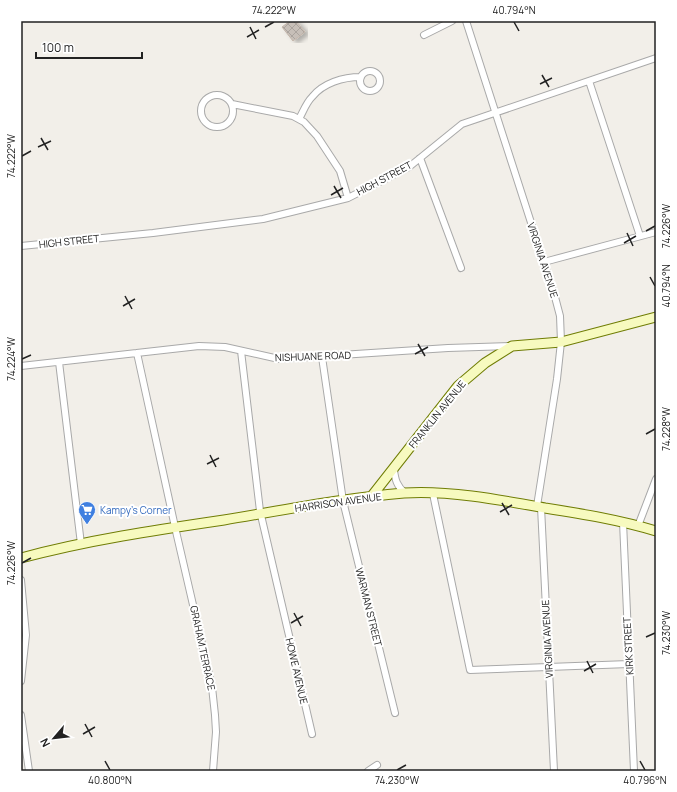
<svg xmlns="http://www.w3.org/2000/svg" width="677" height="792" font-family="Manrope,sans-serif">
<defs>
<pattern id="building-cross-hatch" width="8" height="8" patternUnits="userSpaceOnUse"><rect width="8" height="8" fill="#c7bfb8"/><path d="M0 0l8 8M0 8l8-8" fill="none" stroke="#aba49e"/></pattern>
<filter id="shadow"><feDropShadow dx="4.5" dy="2.5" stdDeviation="2" flood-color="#0004"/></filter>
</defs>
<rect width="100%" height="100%" fill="#f2efe9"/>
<path fill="url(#building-cross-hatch)" stroke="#c4b6ab" filter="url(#shadow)" d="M290,21H296L305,32L293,41L282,27Z"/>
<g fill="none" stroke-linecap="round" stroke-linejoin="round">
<defs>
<path id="street" d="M466,21L555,297L560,316L561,342L557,379L537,506
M424,35L452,21
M360 81a10 10 0 1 1 20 0a10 10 0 1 1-20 0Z
M589,81L640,236
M201 111a16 16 0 1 1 32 0a16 16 0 1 1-32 0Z
M232,104L293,116L304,122L317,136L340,171L348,198
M299,119C303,112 306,103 312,97C323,83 343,77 361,77
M420,158L461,268
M21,246L153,233L263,219L348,198L409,167L462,124L656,58
M544,262L656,232
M241,351L260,511L312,734
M137,353L175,527L212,687L215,715L216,732L213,771
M322,357L343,501L395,713
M59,362L81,544
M21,366L199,346L225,347L279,359L448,348L510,346
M394,469C395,480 397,486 405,493
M433,494L470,670L629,664
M541,507L554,771
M623,522L634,771
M638,526L656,479
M21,580L26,635L21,681
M21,715L29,771
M368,771L377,765"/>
<path id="secondary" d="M371,497L458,386L485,363L512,346L561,342L656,317
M21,558C88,540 156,530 224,520C284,510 344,498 404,493C449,490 501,500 545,508C583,514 620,520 656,531"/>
</defs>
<use href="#street" stroke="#a9a9a9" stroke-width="8"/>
<use href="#secondary" stroke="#707d05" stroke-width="11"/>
<use href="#street" stroke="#fff" stroke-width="6"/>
<use href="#secondary" stroke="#f7fabf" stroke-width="9"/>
</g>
<path fill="none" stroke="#222" stroke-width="1.5" d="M514,22L519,31M250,27L256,39M265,27L274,22M247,37L259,30M542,75L549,87M540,84L552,78M41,138L48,150M38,147L51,141M22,156L31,151M334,186L341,198M331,195L343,188M646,231L655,226M627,233L633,246M624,243L636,236M650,277L655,286M125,296L132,309M123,306L135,299M418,344L425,356M415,354L428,347M22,359L31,355M646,434L655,429M210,455L216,467M207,464L219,458M502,503L509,515M500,512L512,505M22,563L31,558M294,613L301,626M291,623L303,616M646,637L655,633M587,661L593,673M584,671L596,664M85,724L92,737M83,734L95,727M105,761L110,770M640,761L645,770M397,770L406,765"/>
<defs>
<symbol id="supermarket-pin" viewBox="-11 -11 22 30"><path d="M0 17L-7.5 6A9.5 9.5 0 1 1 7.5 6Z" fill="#3f7fe0" stroke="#fff"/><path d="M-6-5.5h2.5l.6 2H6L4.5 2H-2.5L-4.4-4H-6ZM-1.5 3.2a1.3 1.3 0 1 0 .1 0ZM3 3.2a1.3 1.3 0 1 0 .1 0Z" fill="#fff"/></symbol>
</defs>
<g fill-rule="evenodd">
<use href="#supermarket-pin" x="77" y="500" width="20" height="27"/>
</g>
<g text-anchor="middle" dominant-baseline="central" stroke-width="4" stroke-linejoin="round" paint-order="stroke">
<g font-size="10" fill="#222" stroke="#fff">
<text transform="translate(384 178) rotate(-28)">HIGH STREET</text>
<text transform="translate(69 241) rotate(-6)">HIGH STREET</text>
<text transform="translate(543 260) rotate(72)">VIRGINIA AVENUE</text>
<text transform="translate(313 356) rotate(-2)">NISHUANE ROAD</text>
<text transform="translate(437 414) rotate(-51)">FRANKLIN AVENUE</text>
<text transform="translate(338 502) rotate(-8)">HARRISON AVENUE</text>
<text transform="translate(369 607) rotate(76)">WARMAN STREET</text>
<text transform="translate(547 639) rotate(-93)">VIRGINIA AVENUE</text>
<text transform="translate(628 646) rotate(-93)">KIRK STREET</text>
<text transform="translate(203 648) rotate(78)">GRAHAM TERRACE</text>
<text transform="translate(297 671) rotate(77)">HOWE AVENUE</text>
</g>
<g font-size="10" fill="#366cbe" stroke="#fff" text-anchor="start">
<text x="100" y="510">Kampy's Corner</text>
</g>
</g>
<rect width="677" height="792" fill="none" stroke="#ffffff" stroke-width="44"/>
<g transform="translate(54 738) rotate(242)" stroke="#ffffff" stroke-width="3" paint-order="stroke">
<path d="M0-3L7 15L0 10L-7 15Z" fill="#222222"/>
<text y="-6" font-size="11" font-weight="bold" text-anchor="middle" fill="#222222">N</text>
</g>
<path d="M36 52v6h106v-6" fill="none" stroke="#222222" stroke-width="2"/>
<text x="42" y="52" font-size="12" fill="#222222" stroke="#ffffff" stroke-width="3" paint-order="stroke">100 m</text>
<rect x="22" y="22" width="633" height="748" fill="none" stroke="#222" stroke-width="1.5"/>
<g font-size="10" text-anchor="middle" fill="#222">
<text x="274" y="14">74.222°W</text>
<text x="514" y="14">40.794°N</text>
<text transform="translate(11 156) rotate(-90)" y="4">74.222°W</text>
<text transform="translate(666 226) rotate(-90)" y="4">74.226°W</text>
<text transform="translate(666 286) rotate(-90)" y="4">40.794°N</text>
<text transform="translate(11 359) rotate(-90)" y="4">74.224°W</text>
<text transform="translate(666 429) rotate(-90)" y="4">74.228°W</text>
<text transform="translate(11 563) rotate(-90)" y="4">74.226°W</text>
<text transform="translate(666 633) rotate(-90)" y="4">74.230°W</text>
<text x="110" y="784">40.800°N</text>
<text x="397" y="784">74.230°W</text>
<text x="645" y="784">40.796°N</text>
</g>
</svg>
